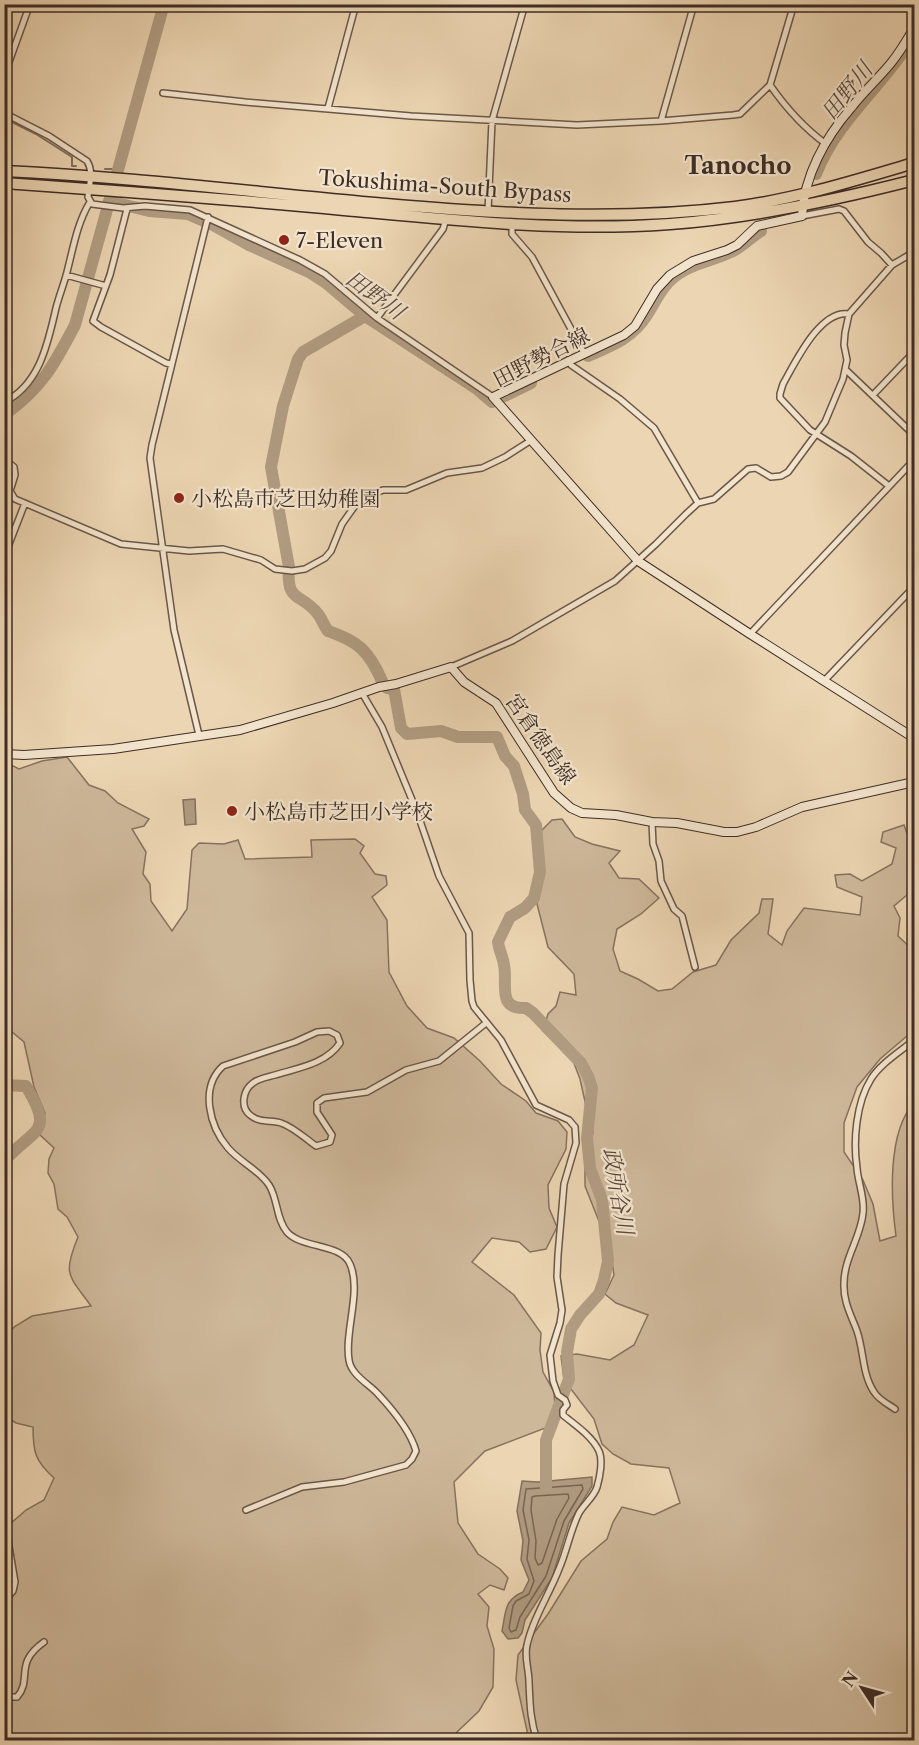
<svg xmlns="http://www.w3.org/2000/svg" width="919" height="1745" font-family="'Libre Caslon Text','Noto Serif JP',serif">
<rect width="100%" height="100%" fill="#ecd5b2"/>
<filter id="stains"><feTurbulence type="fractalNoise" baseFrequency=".00333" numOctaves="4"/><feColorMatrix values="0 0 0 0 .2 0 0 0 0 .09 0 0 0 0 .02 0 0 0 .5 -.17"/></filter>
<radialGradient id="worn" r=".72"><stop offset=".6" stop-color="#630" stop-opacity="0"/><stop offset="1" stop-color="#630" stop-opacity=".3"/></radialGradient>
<path fill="#ceb89a" stroke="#867260" stroke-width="1.5" d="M67,757L89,785L105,791L118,803L149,819L144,826L132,829L146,852L143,874L150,884L151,901L172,931L187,909L192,850L199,843L224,844L238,840L245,859L312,857L311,840L355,839L364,846L360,853L375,874L386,876L387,885L372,897L387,920L389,972L407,1006L427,1028L454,1038L480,1061L501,1084L526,1101L536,1113L558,1121L567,1132L566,1149L548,1185L549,1208L557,1227L546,1249L530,1252L519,1242L492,1238L472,1262L514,1295L541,1333L540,1350L543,1372L554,1392L555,1406L548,1427L485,1451L454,1482L458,1523L478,1554L500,1569L508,1578L504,1590L490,1585L478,1594L489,1607L487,1626L494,1649L493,1687L479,1711L457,1732L452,1740H5V1526L11,1523L26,1510L44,1500L54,1478C35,1461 33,1452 33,1427L16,1423L5,1416L4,1340L14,1327L32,1316L91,1306C69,1275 62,1276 78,1237L67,1217L58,1209L54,1184L48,1173L49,1159L54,1148L40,1135L45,1113L34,1087L24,1042L5,1026V762L19,769L42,761Z
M562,819L575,837L592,844L620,851L609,863L619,878L639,879L659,898L641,914L617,929L613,949L620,971L638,979L658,991L672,989L693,972L716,965L731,940L759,913L762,899H773L768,934L782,945L787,931L804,908L860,915L862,897L837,887L835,875L850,874L862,881L892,864L896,848L881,842L883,832L904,825L909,839H914V889L894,906L900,918L898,936L914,951V1030L880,1059L857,1087L844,1123V1152L863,1180L873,1204L880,1241L896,1236C891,1199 887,1132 914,1103V1740H529L516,1680L518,1655L548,1614L581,1561L607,1539L613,1522L622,1507L654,1515L680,1503L669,1468L631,1464L613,1454L602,1444L594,1419L564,1380L561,1356L577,1354L610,1360L634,1345L648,1315L616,1303L605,1294L614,1275L610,1249L585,1186V1154L593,1133L586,1106L580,1079L572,1058L543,1031L548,1014L556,1006L560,992L576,995L574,974L548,947L537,904L542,872L538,834L552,820Z"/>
<path fill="#b19c82" stroke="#83705d" stroke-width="1.5" d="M195,799L196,824L185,825L183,800Z
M592,1477V1486L569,1523L552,1578L525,1620L522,1633L518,1638L508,1639L502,1631C506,1611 504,1600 523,1592L529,1580L521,1560L523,1541L517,1511L522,1481L538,1482Z"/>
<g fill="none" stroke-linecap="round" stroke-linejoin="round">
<path stroke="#786454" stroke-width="1.5" d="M582,1485L583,1489L564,1521L546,1576L520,1617L516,1630L511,1632L509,1628L513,1606L516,1601L529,1594L534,1581L527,1559L529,1540L523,1510L526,1489Z
M568,1494L569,1498L557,1519L542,1563L538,1565L535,1558L536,1541L531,1510L532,1497L535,1496Z"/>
<path stroke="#83705d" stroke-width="2" d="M4,118L36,134L72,157V166H76
M105,169H118"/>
<path stroke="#b19c82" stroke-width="12" d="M816,174C837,120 884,85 914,36
M109,201L149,211L188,214L213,225L249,245L309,272L326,283L365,316L477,389L492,402L531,383
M365,316L303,352L298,359L283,406L271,467L289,567C286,604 301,592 318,614C322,619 324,626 328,631C358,641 369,651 382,681
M588,356C611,346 633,338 647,315C655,303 661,287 673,278C689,264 713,261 731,252C742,247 751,237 761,231
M4,415C42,388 54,365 75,325L164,4
M387,688L394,689L401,728L407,734L441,731L458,737H497L505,756L514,766L523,794L525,810L536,825L540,872L534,898L525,908L510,917L498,942C499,950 503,957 504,965C508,983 496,1010 526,1008L533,1013L581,1063L588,1076L592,1088L587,1138L590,1168L602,1200L608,1261L604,1280L599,1294L580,1315L571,1329L567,1352L569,1379L546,1440V1488
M4,1085L26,1086C55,1134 35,1127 4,1161"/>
<defs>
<path id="street" d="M4,76L30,4
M770,85C786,108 804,128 826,144
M163,93L245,102L411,116L577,125L661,121L733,115L740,114L770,85L794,4
M328,108L356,4
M4,113L49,136L87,161C94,172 89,185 88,197L92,204L123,208L145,206L190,210L300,260L325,274L377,318L493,397
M661,121L694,4
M127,209L110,275L93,321L101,327L166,363L171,364
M488,211L492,121L525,4
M802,216L839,209L844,211L868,242L881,253L892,265
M512,223V234L532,257L584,353
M66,275L106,286
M849,314C820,309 795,363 783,384L780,394V398L810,430L851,456L889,486
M377,318L443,229L446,219
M568,360L571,365L620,399L654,428L698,503
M846,370L914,435
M873,395L914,352
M4,402C40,385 48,342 56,308C59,296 64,284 67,272C73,249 77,223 90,202
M4,459L14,467L15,475L10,491L15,499L121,544L189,551L223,549L261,560L275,569L292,571L305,569L325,558L331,551L342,524L359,500L383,490H406L447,473L482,468L505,457L530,441
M4,557L25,503
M750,634L914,460
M451,667L512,641L615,581L656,544L686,514L698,503L714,499L748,469L756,468L771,477L781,476L788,472L825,422L843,379L847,360L844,345L845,333L849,314L892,265L914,252
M825,680L911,590L914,583
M362,693L382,727L417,812L439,876L469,933L470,980L472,1001L474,1007L501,1040L536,1105L569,1120L575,1127L576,1143L564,1184L558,1255L557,1277L562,1310L560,1323L550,1355L553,1381L558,1395L565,1400L567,1405L563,1410V1415C575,1425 592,1436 599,1451C603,1460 600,1477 597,1487C594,1497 584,1504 579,1513C570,1531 567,1551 559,1569C549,1595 533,1618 527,1645C524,1657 529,1670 529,1682C530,1703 530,1720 537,1740
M199,735L174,630L150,458L152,445L208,217
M652,822L653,844L659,861L661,881L674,909L682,916L695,967
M895,1409C888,1404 879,1400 874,1392C862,1374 864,1351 857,1331C851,1315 843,1301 844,1283C844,1258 861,1237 863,1213C865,1198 858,1183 857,1168C853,1141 856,1103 871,1079C881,1063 900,1052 914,1040
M246,1510L302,1487L344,1482L406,1465L412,1459L416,1451C410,1430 393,1410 378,1394C369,1384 351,1375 349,1360C344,1332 362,1291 350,1264C341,1243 302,1249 287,1232C276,1219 278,1199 269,1185C259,1170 240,1162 228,1148C210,1127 199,1088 223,1066L295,1042L317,1032L329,1031L337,1035L340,1043C326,1064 298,1068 275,1075C268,1077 259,1078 253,1083C243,1090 240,1107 250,1115C259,1123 271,1120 281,1123C293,1127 305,1138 316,1146L330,1142L332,1135L317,1112V1103L324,1098L367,1092L406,1070L439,1061L486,1023
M4,1517L15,1582L13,1591L4,1602
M4,1686L10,1697H17C33,1679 13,1664 44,1642"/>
<path id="secondary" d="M914,28C907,40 900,52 891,63C878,79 863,92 851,108C825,138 804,176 802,216L757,226L737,245L727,250L693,261L670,275L657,289L635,326L624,335L493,397L638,561L750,634L914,738
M4,754L24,755L113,749L240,730L333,703L379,687L396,684L451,667L464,682L496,703L554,793L571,808L582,813L616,815L652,822L677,823L724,832H737L756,827L802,807L914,782"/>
<path id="highway" d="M4,171C132,177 259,193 386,204C502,214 619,221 735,207C796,199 856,180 914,163
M4,183C118,191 231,199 344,210C452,220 561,232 670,224C751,218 836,200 914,180"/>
</defs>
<use href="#street" stroke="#6a5749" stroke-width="8"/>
<use href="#secondary" stroke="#3e2d26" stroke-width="10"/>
<use href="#highway" stroke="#3e2d26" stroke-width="13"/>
<use href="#street" stroke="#f3e4cd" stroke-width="5"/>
<use href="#secondary" stroke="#f3e4cd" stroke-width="8"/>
<use href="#highway" stroke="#ecd5b2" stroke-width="10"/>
</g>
<g fill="#8f2418" stroke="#f3e4cd" stroke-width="2">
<circle cx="284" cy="240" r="6"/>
<circle cx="179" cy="498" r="6"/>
<circle cx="232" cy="811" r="6"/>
</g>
<g text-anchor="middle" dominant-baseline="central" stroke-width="4.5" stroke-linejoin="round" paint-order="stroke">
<g font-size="21" fill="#3e2d26" stroke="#f3e4cd">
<text transform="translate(445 186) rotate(4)">Tokushima-South Bypass</text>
<text transform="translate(541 357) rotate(-27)">田野勢合線</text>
<text transform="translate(541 739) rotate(55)">宮倉徳島線</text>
</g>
<g font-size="21" fill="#3e2d26" stroke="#f3e4cd" text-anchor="start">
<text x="296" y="240">7-Eleven</text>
<text x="191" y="498">小松島市芝田幼稚園</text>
<text x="244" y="811">小松島市芝田小学校</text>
</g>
<g font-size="22" font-style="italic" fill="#5b493d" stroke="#f3e4cd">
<text transform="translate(847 91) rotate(-51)">田野川</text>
<text transform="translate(375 295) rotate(36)">田野川</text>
<text transform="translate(618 1191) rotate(80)">政所谷川</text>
</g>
<g font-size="24" font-weight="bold" fill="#3e2d26" stroke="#f3e4cd">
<text x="738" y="165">Tanocho</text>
</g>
</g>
<rect width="919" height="1745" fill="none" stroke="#ecd5b2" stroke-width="24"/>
<rect x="6" y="6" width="907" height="1733" fill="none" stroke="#3e2d26" stroke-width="3"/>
<rect x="12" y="12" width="895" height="1721" fill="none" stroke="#3e2d26" stroke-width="1.5"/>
<g transform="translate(862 1688) rotate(306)" stroke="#f3e4cd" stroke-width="4.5" paint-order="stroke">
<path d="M0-4.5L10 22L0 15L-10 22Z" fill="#3e2d26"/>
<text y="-9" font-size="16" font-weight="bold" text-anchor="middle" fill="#3e2d26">N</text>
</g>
<rect width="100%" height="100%" filter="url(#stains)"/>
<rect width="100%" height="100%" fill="url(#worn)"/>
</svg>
